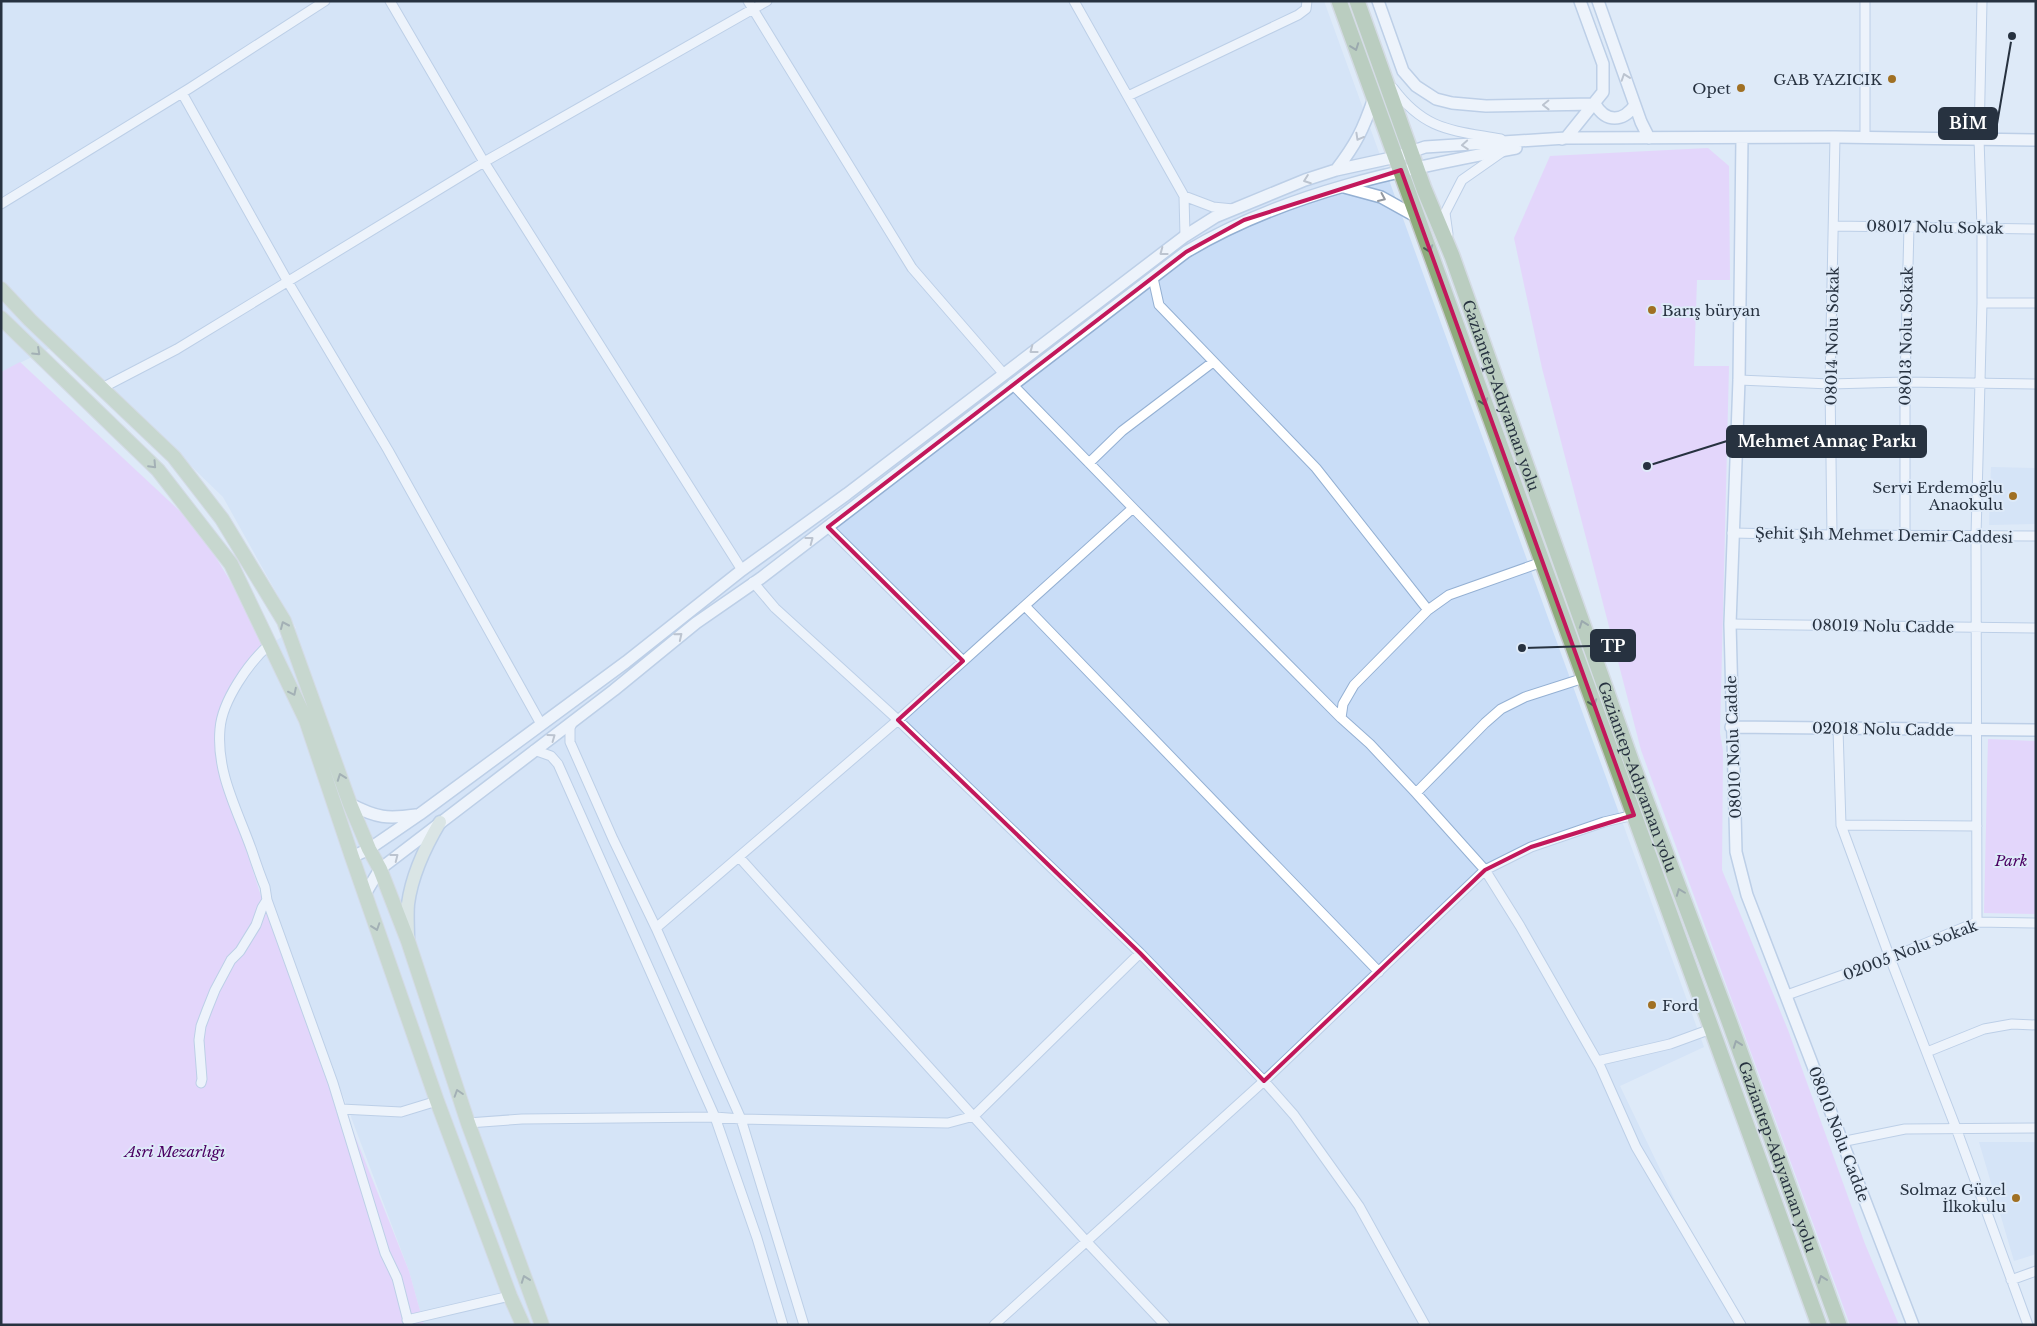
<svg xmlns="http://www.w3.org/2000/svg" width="2037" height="1326" font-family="'Libre Baskerville',serif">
<rect width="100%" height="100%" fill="#deeaf8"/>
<path fill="#c9ddf7" d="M1,1H1324L1704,1047L1620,1086L1735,1325H424L409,1271L219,766L226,704L269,645L296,628L223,497L63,342L1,372Z
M1991,467L2036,468V524L1989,525Z
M1979,1142H2036V1254L2014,1261Z"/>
<path fill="#e9bffe" d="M1708,148L1729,166L1730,280H1697L1694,366H1729L1720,733L1723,751L1722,870L1788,1030L1865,1244L1899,1325H1850L1641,750L1542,368L1514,238L1550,156Z
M20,362L198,528L269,645L226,704L219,766L261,896L295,986L409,1271L424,1325H1V372Z
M1988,739L2036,741V914L1984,913Z"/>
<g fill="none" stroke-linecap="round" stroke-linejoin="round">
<defs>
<path id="minor" d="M390,1L484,162L742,570
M748,1L912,268L1003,373
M1074,1L1184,196L1185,236
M1865,1V138
M1393,88C1425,131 1452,130 1501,139
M182,93L288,282L388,450L541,724
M1128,96L1298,15L1306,9L1307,1
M1184,196L1213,207L1233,209
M1,204L190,88L325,1
M1834,226L2036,229
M1448,234L1445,213L1462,180L1502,152
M1153,278L1159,305L1316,468L1428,610
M1982,303H2036
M1739,380L1830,384L1905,382L2036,384
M1012,384L1133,508
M102,388L177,349L484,162L767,1
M1089,463L1122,431L1213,362
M828,527L963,661
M1732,533L1832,535L2036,536
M1832,535L1830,384L1835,137
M1905,535V382L1909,227
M1542,562L1449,595L1428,610L1354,685L1343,704L1341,718L1370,744L1416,793L1485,870L1520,926L1600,1066L1636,1147L1741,1325
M753,582L775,608L898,720L1140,953L1264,1081L1294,1115L1359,1206L1425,1325
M1025,606L1379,972
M1730,624L2036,628
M270,644C249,662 222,701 220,729C216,773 238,811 252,851C256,863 260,875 265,887L267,900L333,1083L385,1253L397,1278L409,1325
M573,721L570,728V742L613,839L656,928L741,1119L804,1325
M1838,729L1841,825L1890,958L1956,1128L2028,1325
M534,750L551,756L558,764L715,1117L757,1238L783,1325
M1416,793L1485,723L1501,709L1525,697L1584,678
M1841,825L1977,826
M739,857L1086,1241L1165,1325
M1977,922L1976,536L1982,303V228L1979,139L1982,1
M656,928L898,720L1133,508L1341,718
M1787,995L1890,958L1977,922L2036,923
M1927,1052L1984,1029L2012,1024L2036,1025
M1597,1061L1670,1044L1711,1029
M201,1083L202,1079L199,1040L201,1026L207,1010L215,990L231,960L240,951L256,925L262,908L267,900
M341,1109L401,1112L437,1101
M468,1123L522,1119L715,1117L741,1119L948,1123L974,1116L1140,953
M1841,1142L1905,1129L2036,1128
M2011,1280L2036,1271
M407,1320L510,1296
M994,1325L1264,1081L1485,870L1531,847L1604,822L1634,815"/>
<path id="tertiary" d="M1378,1L1403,71L1416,86L1436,99L1452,103L1486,106L1595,104
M1598,1L1641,122L1649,138
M1595,104C1606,123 1623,122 1635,105
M1742,138L1739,380L1730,624L1736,852L1747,895L1913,1325
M1562,139L1566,138L1603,92V64L1580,1
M1336,170C1356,144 1363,130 1374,98
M1344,187L1381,197L1417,217
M1731,727L2036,730
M350,804C377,818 387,819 416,815
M352,857L369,849L420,814L626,662L742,570L847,494L1185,236L1215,217L1305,180L1336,170L1396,157L1425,147L1566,138L1835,137L2036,140
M365,894L380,869L614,690L696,623L761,578L1186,252C1286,192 1403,169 1516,148"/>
<path id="secondary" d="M408,939C408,928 407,915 408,904C412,874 425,847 440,822"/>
<path id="primary" d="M1,289L30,320L174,457L222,519L284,621L350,804L369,849L380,869L408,941L468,1123L542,1325
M1,318L158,470L231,564L306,720L352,857L437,1101L510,1296L523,1325"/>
<g id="trunk">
<path d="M1339,1L1819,1325"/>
<path id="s1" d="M1357,1L1424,189L1452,256L1632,763L1729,1021L1839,1325"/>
</g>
</defs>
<use href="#minor" stroke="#94b0d3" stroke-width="11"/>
<use href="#tertiary" stroke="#94b0d3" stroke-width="14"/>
<use href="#secondary" stroke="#94b0d3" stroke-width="15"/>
<use href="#primary" stroke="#c7cacd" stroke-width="16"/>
<use href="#trunk" stroke="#c7cacd" stroke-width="18"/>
<use href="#minor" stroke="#fff" stroke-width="9"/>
<use href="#tertiary" stroke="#fff" stroke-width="11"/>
<use href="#secondary" stroke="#d4e0ce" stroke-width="12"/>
<use href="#primary" stroke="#aac09d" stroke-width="14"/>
<use href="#trunk" stroke="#8eab7c" stroke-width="15"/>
</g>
<defs><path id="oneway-chevron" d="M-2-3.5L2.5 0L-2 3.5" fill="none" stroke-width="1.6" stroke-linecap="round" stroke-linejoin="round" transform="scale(1.25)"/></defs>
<g stroke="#4b5c55">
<use href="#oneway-chevron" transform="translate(1355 47) rotate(70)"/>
<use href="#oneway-chevron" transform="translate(1429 249) rotate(70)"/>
<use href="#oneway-chevron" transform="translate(1484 402) rotate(70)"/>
<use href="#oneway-chevron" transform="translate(1583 624) rotate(-110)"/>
<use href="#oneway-chevron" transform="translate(1593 703) rotate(70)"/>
<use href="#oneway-chevron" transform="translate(1680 892) rotate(-111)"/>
<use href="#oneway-chevron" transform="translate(1737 1044) rotate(-110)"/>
<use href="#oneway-chevron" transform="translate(1822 1279) rotate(-110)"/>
</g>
<g stroke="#9398a0">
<use href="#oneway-chevron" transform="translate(1625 77) rotate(-109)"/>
<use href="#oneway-chevron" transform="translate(1546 105) rotate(179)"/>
<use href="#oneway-chevron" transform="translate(1359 137) rotate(119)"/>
<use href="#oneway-chevron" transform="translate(1465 145) rotate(176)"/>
<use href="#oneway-chevron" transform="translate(1307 180) rotate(160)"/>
<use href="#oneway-chevron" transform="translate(1382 198) rotate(24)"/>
<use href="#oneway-chevron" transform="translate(1163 252) rotate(143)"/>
<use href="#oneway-chevron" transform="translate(1033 350) rotate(143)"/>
<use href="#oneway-chevron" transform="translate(810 540) rotate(-37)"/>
<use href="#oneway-chevron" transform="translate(679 636) rotate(-39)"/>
<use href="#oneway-chevron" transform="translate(552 737) rotate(-36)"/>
<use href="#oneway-chevron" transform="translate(395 857) rotate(-38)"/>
</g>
<g stroke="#5b6b65">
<use href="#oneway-chevron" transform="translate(37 352) rotate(43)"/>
<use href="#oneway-chevron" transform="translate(153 465) rotate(47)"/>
<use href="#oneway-chevron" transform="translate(284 625) rotate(-114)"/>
<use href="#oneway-chevron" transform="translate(293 692) rotate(64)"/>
<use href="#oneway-chevron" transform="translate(341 777) rotate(-110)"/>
<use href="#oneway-chevron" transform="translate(376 927) rotate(71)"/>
<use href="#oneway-chevron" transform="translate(458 1093) rotate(-108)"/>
<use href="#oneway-chevron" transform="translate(525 1279) rotate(-110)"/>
</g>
<path d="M0 0H2037V1326H0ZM1401,170L1634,815L1531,847L1485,870L1264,1081L1140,953L898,720L963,661L828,527L1186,252L1244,220Z" fill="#deeaf8" fill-opacity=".55" fill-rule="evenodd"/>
<path fill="none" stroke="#c2185b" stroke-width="4" stroke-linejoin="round" d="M1401,170L1634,815L1531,847L1485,870L1264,1081L1140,953L898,720L963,661L828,527L1186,252L1244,220Z"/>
<g fill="#a07023" stroke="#deeaf8" stroke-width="2">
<circle cx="1892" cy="79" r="5"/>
<circle cx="1741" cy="88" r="5"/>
<circle cx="1652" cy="310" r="5"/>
<circle cx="2013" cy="496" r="5"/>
<circle cx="1652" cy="1005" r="5"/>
<circle cx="2016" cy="1198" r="5"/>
</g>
<g text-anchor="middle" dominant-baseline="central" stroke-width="4" stroke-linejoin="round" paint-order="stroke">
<g font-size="15" fill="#273240" stroke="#deeaf8" text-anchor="end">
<text x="1882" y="79">GAB YAZICIK</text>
<text x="1731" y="88">Opet</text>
<text x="1662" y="310" text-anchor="start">Barış büryan</text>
<text x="2003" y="487">Servi Erdemoğlu<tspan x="2003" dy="17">Anaokulu</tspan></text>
<text x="1662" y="1005" text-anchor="start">Ford</text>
<text x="2006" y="1189">Solmaz Güzel<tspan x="2006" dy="17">İlkokulu</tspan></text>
</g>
<g font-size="15" fill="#273240" stroke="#deeaf8">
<text transform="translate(1935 227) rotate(1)">08017 Nolu Sokak</text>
<text transform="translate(1832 336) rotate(-89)">08014 Nolu Sokak</text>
<text transform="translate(1906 336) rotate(-89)">08013 Nolu Sokak</text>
<text stroke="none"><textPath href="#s1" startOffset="420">Gaziantep-Adıyaman yolu</textPath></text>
<text transform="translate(1884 535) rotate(1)">Şehit Şıh Mehmet Demir Caddesi</text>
<text transform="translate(1883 626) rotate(1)">08019 Nolu Cadde</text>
<text transform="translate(1883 729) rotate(1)">02018 Nolu Cadde</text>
<text transform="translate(1733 747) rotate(-92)">08010 Nolu Cadde</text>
<text stroke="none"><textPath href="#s1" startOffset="825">Gaziantep-Adıyaman yolu</textPath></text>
<text transform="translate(1910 950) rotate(-21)">02005 Nolu Sokak</text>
<text transform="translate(1839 1134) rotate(69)">08010 Nolu Cadde</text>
<text stroke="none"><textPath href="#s1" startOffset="1230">Gaziantep-Adıyaman yolu</textPath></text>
</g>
<g font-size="15" font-style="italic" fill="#4b0063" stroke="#deeaf8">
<text x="2011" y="860">Park</text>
<text x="175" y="1151">Asri Mezarlığı</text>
</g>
</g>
<path fill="none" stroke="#273240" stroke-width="2" d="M2012 36L1997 124M1647 466L1727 441M1522 648L1591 646"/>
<g fill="#273240" stroke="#deeaf8" stroke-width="2">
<circle cx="2012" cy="36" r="5"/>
<circle cx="1647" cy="466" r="5"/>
<circle cx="1522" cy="648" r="5"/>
</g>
<g fill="#273240" stroke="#273240" stroke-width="2">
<rect x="1939" y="108" width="58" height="31" rx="5"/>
<rect x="1727" y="426" width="199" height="31" rx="5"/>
<rect x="1591" y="630" width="44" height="31" rx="5"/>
</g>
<g font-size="16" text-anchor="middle" font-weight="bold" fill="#fff">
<text x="1968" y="129">BİM</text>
<text x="1827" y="447">Mehmet Annaç Parkı</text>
<text x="1613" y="652">TP</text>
</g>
<rect width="2037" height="1326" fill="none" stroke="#273240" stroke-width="5"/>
</svg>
